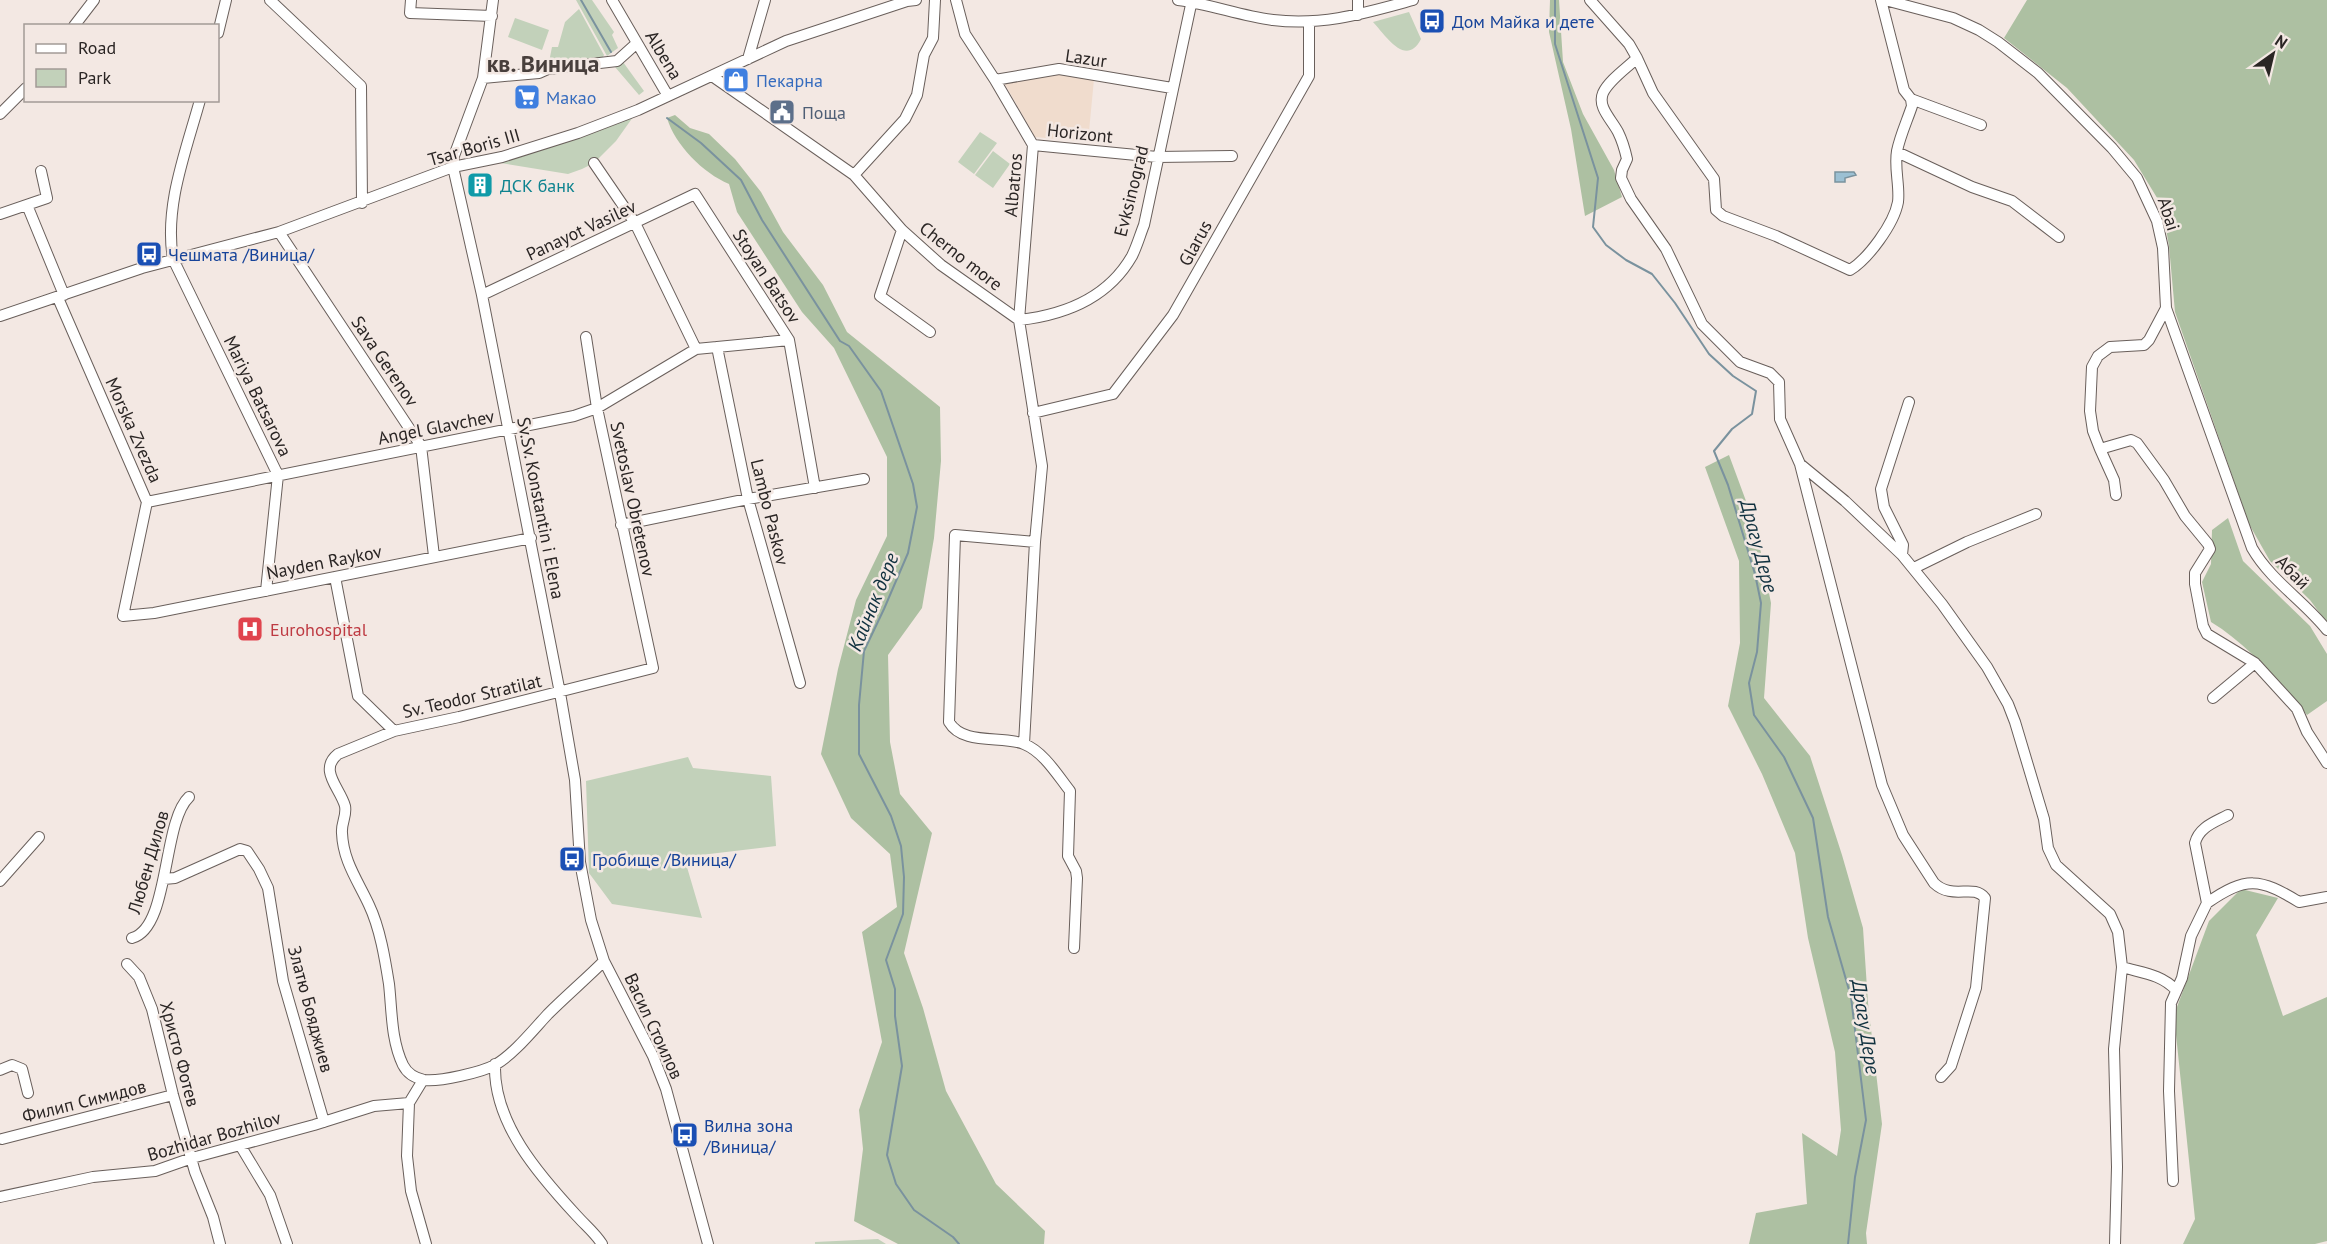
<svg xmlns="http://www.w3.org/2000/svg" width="2327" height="1244" font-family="'PT Sans',sans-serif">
<rect width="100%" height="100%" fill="#f3e8e3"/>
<path fill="#f0dccd" d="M1058,74L1094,79L1088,142L1035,137L1005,84Z"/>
<path fill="#c2d1ba" d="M576,0H592L614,32L612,35L618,48L607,56Z
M579,9L604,55L601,61L548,67L552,47H558L565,22Z
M1409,12L1421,39C1406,68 1386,36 1373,22Z
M515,18L549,30L542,50L508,37Z
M623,62L644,91L639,95L615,67Z
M638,110L616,141L594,163L582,169L568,174L488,161Z
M980,132L997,143L974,174L958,162Z
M993,151L1010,164L993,188L975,175Z
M688,757L693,768L771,776L776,846L684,857L702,918L612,904L589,873L586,781Z
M878,1239L886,1244H815V1242Z"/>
<path fill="#adc0a2" d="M1550,0H1559L1563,62L1583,114L1614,170L1622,197L1585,216L1571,129L1549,32Z
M2027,0H2327V623L2310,600L2270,561L2249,524L2175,312L2169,246L2162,206L2134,160L2067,88L2004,38Z
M675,115L690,128L709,134L735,159L761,192L783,232L823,285L847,332L940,407L941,461L934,538L922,608L888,655L890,742L900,794L932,833L904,953L923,1008L946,1091L996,1184L1045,1231L1044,1244H898L854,1221L863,1149L859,1110L882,1042L862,932L897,907L890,854L851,818L821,754L838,669L856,600L887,536V457L834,348L802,312L737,212L729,184C703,173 675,145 667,118Z
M1729,455L1756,528L1771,603L1764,698L1810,756L1842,855L1863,928L1868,1003L1882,1124L1866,1233L1867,1244H1749L1756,1213L1807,1204L1802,1133L1837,1156L1841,1130L1835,1052L1808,938L1795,853L1762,774L1728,706L1740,643L1739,561L1705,467Z
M2228,518L2243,561L2310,626L2327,654V701L2307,715C2278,681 2249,645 2211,622L2202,582L2211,564L2212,530Z
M2241,889L2278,898L2256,935L2283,1016L2327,997V1241L2315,1244H2183L2195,1219L2174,1015L2209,921Z"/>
<path fill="#9cc0d3" stroke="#7a929e" stroke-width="1.5" d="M1835,172H1854L1856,175L1845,178V182H1835Z"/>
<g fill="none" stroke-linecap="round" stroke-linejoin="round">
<path stroke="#7a929e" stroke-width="2" d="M581,0L611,52
M1555,0V44L1598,178L1593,227L1606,245L1626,260L1652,274L1675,303L1709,354L1733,376L1756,391L1752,414L1732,429L1714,451L1728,485L1755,574L1761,603L1757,652L1749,683L1754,715L1784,757L1813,818L1828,917L1851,997L1866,1120L1855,1177L1848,1244
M667,118L701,143L741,180L762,220L840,341L849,346L881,391L913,484L917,507L908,553L884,609L864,651L859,705V754L891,816L901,846L904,877L903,914L886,960L895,989V1016L902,1066L887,1155L896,1184L914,1210L953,1237L959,1244"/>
<defs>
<path id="minor" d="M270,0L361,86L362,203
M411,0L410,13L492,16
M493,0L483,78L454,156L453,167L482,295L560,693L575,780L580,862L591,920L604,961L653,1056L666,1089L708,1244
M612,0L668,96
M956,0L965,34L995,80L1033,145L1019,320L1042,466L1035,542
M1178,0C1210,4 1241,16 1273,20C1324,26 1365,13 1413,0
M1358,0V15
M1590,0L1629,44L1637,58C1627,68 1609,80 1603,93C1597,107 1612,120 1618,132C1622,140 1625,150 1627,159L1622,170L1621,178L1631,199L1666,249L1702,324L1740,362L1770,373L1779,382L1780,419L1800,464L1882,785L1903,835L1934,883C1953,901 1973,883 1985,898L1976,988L1951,1066L1941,1077
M1885,0L1953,18L1979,30L1998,42L2038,73L2112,148L2137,178L2157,221L2163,248L2166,308L2252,548C2271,581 2304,601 2327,630
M74,26L94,0
M218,33L226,0
M1637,58L1653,93L1714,179L1716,210L1723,216L1776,236L1850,270C1868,259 1894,224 1898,202C1900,186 1894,168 1897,151C1900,136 1907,121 1912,106L1911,99L1904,90L1881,0
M748,59L765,0
M712,76L854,175L902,230L941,265L1019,320
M483,78L539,73L548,69L617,61L637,43
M995,80L1059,69L1172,88
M1911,99L1981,125
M200,100C186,151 164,206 173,259L278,475L266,591
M0,114L26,88
M1033,145L1157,157L1232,156
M1897,152L1972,187L2012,201L2059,237
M594,163L635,223L696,349
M854,175L905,119L917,95L924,55L933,38L935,0
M27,205L64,295
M0,214L47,198L41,171
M902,230L880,296L930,332
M279,232L421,446L434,556
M482,295L695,194L789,340L815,488
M58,298L147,502L123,616L154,613L531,538
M2166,308L2149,340L2144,345L2110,347L2098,356L2092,367L2090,411L2093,431L2100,449L2131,440L2137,443L2164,480L2185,516L2208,544L2210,549L2195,573V584L2203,626L2207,634L2255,663L2297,709L2307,732L2327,763
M0,316L142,268L279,232L453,167L502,157L578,133L638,110L786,41L907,1L916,0
M1019,320C1064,315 1108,298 1132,256C1137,246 1140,235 1144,225L1192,0
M586,337L597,408L653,668L459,717L394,731L338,754C318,770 340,788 345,806C347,816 341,823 342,833C343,861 358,881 369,905C380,928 385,959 389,984C392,1011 391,1040 403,1065C407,1073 415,1078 424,1080C440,1082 482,1072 495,1065C514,1054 533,1030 548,1014C566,996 586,979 604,961
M717,347L748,499L800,683
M1033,413L1113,394L1173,315L1309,76V22
M2100,449L2114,480L2116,495
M1800,464L1845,501L1902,555L1942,604L1987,667L2008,704L2015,722L2044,819L2048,848L2056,865L2110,914L2118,932L2122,967L2114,1049L2117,1167L2115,1244
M147,502L574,416L597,408L696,349L789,340
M621,525L748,499L864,479
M1902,555L1903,545L1884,507L1881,489L1909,402
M1914,568L1967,542L2036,514
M335,577L358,696L394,731
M2213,698L2255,663
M1024,744L1035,542L955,535L949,722C963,746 1002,735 1024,744C1044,752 1058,776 1070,791L1068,856L1076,871L1077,878L1074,948
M164,879L175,878L240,849L247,851L259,869L268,888L283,981L324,1122
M0,881L39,837
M2207,903C2246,876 2260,878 2299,902L2327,897
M132,938C170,928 162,822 189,797
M127,964L139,977L152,1009L173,1095L195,1172L213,1217L220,1244
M2122,967C2142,973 2161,974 2176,990
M495,1064C493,1123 539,1175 577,1216C586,1226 595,1233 602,1244
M0,1070L12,1065L22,1069L28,1093
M409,1103L407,1156L411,1191L426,1244
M2,1139L173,1095
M240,1145L270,1195L287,1244
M2173,1181L2169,1091L2171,1003L2182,978L2191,936L2207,903L2195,843C2199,827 2215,822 2228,815
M0,1197L93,1177L155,1171L192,1158L314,1125L374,1106L409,1103L423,1080"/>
</defs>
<use href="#minor" stroke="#695f5b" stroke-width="12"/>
<use href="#minor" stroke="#fff" stroke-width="10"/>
</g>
<defs>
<symbol id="bus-square" viewBox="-11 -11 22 22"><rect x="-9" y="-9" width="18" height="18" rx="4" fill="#1a4fb4" stroke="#f3e8e3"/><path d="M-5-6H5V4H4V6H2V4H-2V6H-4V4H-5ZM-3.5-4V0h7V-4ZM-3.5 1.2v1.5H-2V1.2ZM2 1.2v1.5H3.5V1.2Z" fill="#fff"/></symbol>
<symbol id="shop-square" viewBox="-11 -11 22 22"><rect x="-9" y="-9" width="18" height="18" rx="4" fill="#3f7fe0" stroke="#f3e8e3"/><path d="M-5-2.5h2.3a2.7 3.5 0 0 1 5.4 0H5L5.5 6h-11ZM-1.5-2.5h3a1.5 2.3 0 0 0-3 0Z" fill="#fff"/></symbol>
<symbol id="supermarket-square" viewBox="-11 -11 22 22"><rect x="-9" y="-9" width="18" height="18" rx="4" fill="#3f7fe0" stroke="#f3e8e3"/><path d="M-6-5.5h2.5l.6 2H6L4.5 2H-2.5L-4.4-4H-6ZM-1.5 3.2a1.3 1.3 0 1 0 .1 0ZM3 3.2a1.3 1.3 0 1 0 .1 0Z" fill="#fff"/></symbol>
<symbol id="civic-square" viewBox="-11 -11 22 22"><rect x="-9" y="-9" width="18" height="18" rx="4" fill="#5c6f8a" stroke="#f3e8e3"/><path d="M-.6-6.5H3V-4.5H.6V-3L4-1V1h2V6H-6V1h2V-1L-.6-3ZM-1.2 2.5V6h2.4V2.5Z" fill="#fff"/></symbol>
<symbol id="building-square" viewBox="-11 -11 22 22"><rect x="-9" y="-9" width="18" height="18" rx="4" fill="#0f9aa8" stroke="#f3e8e3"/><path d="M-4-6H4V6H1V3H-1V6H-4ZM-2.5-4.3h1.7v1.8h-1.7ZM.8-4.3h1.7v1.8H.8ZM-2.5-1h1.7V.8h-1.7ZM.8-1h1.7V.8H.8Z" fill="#fff"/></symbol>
<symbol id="hospital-square" viewBox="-11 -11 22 22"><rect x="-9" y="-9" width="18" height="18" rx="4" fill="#e0444e" stroke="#f3e8e3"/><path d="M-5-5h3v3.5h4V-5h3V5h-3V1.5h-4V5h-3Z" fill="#fff"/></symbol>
</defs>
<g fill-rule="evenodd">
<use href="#bus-square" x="1417" y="6" width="30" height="30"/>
<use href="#shop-square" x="721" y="65" width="30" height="30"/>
<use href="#supermarket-square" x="512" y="82" width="30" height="30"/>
<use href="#civic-square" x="767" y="97" width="30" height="30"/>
<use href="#building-square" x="465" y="170" width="30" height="30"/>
<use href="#bus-square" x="134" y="239" width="30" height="30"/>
<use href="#hospital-square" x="235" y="614" width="30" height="30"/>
<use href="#bus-square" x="557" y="844" width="30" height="30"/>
<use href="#bus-square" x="670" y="1120" width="30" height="30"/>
</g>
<g text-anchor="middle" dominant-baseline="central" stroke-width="5" stroke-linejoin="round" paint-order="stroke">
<g font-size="18" fill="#164399" stroke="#f3e8e3" text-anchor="start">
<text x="1452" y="21">Дом Майка и дете</text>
<text x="168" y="254">Чешмата /Виница/</text>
<text x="592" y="859">Гробище /Виница/</text>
<text x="704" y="1125">Вилна зона<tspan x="704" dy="21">/Виница/</tspan></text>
</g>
<g font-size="18" fill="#2a2524" stroke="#f3e8e3">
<text transform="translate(664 55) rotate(59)">Albena</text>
<text transform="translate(1086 58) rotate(8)">Lazur</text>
<text transform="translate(1080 133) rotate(6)">Horizont</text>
<text transform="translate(474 147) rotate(-16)">Tsar Boris III</text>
<text transform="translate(1013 185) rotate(-85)">Albatros</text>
<text transform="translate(1131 191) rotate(-76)">Evksinograd</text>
<text transform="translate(2169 214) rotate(72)">Abai</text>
<text transform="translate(581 230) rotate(-25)">Panayot Vasilev</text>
<text transform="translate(1195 243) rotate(-61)">Glarus</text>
<text transform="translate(961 256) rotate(38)">Cherno more</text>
<text transform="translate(767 276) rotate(57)">Stoyan Batsov</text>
<text transform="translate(385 361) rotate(56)">Sava Gerenov</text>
<text transform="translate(258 396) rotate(64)">Mariya Batsarova</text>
<text transform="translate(436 427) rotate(-11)">Angel Glavchev</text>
<text transform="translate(134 430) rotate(66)">Morska Zvezda</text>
<text transform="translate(633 499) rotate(78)">Svetoslav Obretenov</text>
<text transform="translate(541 508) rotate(79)">Sv.Sv. Konstantin i Elena</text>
<text transform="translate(770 512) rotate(76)">Lambo Paskov</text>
<text transform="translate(324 562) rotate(-11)">Nayden Raykov</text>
<text transform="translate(2293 572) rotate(46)">Абай</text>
<text transform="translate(472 696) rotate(-13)">Sv. Teodor Stratilat</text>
<text transform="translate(148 862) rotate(-74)">Любен Дилов</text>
<text transform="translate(311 1009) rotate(75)">Златю Бояджиев</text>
<text transform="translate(654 1026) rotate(65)">Васил Стоилов</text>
<text transform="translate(180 1054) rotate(75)">Христо Фотев</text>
<text transform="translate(84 1101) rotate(-14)">Филип Симидов</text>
<text transform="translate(214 1136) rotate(-16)">Bozhidar Bozhilov</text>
</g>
<g font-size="18" fill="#366cbe" stroke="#f3e8e3" text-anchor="start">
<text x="756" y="80">Пекарна</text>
<text x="546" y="97">Макао</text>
</g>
<g font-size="18" fill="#4e5e75" stroke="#f3e8e3" text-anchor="start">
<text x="802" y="112">Поща</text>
</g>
<g font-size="18" fill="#0d838f" stroke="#f3e8e3" text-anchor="start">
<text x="500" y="185">ДСК банк</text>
</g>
<g font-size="18" fill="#be3a42" stroke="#f3e8e3" text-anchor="start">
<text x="270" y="629">Eurohospital</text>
</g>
<g font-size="20" font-style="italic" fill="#10313f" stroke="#f3e8e3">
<text transform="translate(1759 546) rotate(75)">Драгу Дере</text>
<text transform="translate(873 602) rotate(-68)">Кайнак дере</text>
<text transform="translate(1866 1027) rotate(81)">Драгу Дере</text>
</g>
<g font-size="24" font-weight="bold" fill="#483f3c" stroke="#f3e8e3">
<text x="543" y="63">кв. Виница</text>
</g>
</g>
<rect x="24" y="24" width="195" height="78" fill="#f3e8e3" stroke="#a39a97" stroke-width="1.5"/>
<rect x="36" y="44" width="30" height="9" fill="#ffffff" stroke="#a39a97" stroke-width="1.5"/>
<text x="78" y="54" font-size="18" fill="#2a2524">Road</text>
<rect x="36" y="69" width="30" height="18" fill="#c2d1ba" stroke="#a39a97" stroke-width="1.5"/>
<text x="78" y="84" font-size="18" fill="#2a2524">Park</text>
<g transform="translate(2273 54) rotate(34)" stroke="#f3e8e3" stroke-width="4.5" paint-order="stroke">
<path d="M0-4.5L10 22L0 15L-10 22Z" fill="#2a2524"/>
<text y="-9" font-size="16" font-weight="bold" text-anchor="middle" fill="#2a2524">N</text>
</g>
</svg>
